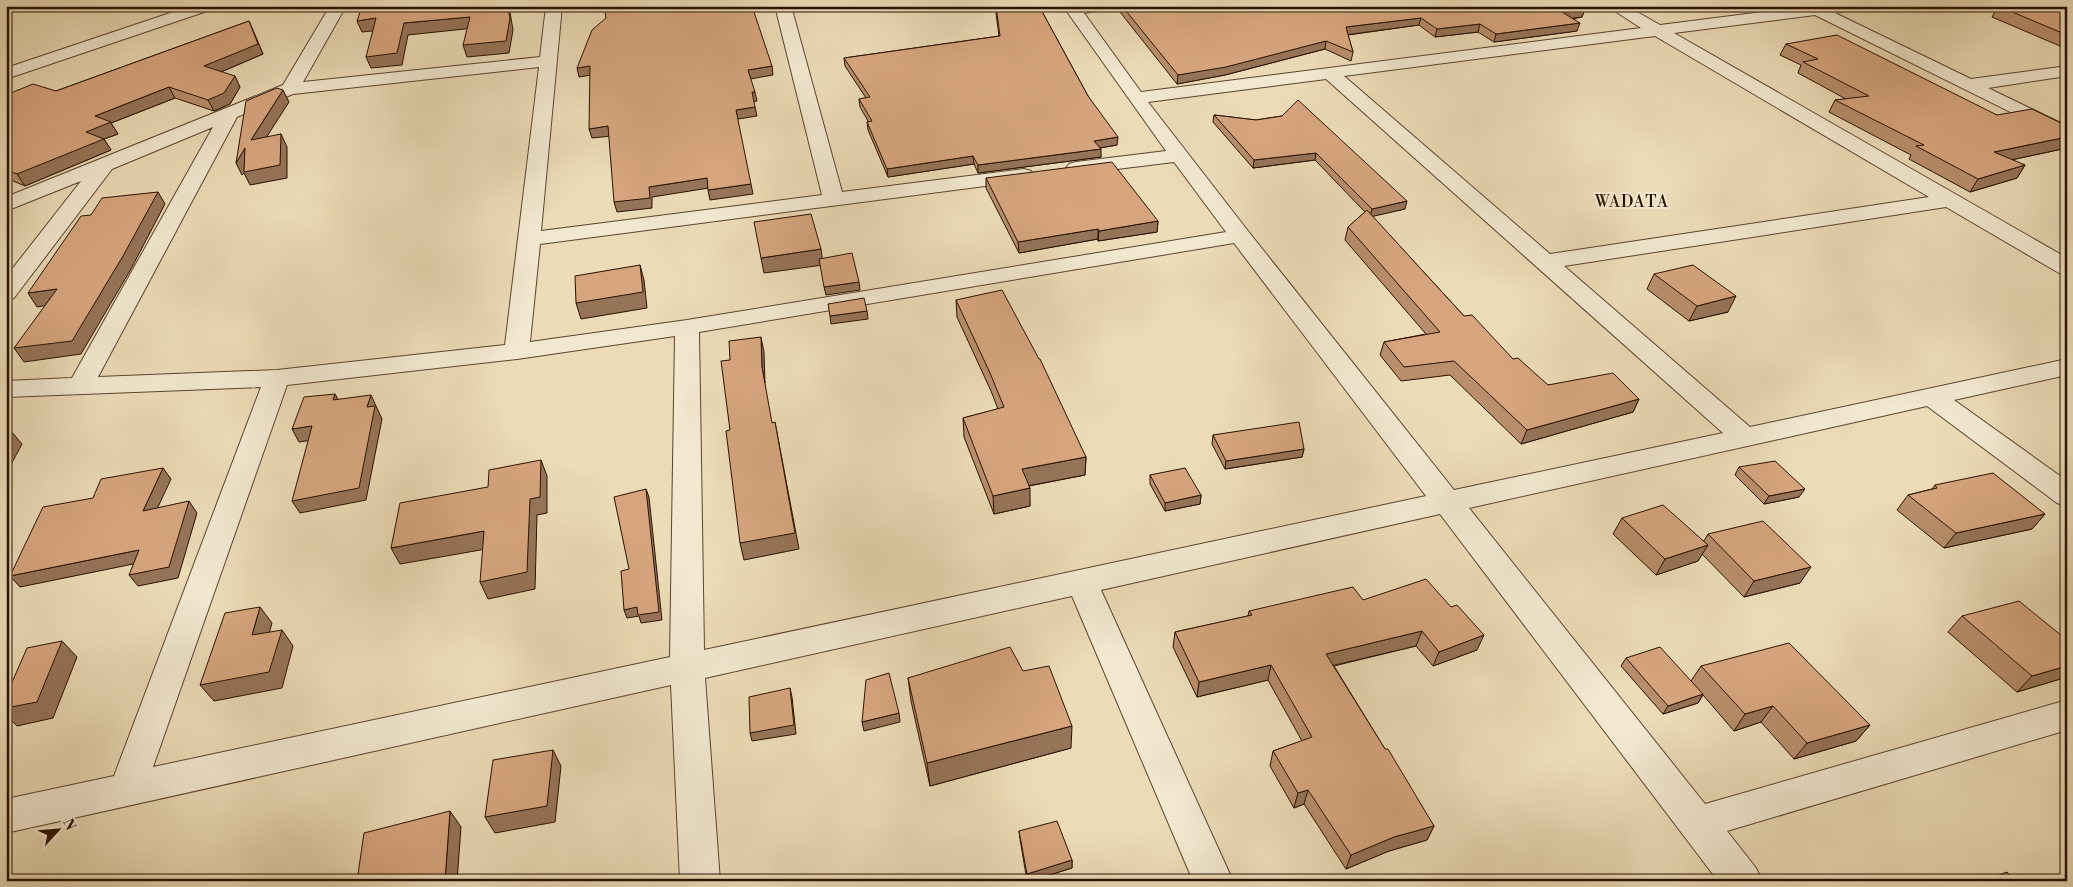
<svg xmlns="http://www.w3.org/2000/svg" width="2073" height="887" font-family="'Libre Bodoni',serif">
<rect width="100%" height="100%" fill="#ebdbb7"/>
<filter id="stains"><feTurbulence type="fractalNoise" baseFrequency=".004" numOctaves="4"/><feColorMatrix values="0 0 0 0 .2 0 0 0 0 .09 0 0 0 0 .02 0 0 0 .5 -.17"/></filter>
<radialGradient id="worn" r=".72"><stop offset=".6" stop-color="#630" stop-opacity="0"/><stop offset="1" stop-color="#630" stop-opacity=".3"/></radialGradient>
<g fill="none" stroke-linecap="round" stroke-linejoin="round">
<defs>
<path id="minor" d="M191,6H215L213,9L6,79V68Z
M330,6H346L303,82L540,57L546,6H562L541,231L822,195L775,6H791L842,192L1024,169L1031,171L1034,175L1031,179L1024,181L540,244L530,342L687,320L1226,232L1174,162L1076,174L1069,172L1066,168L1069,164L1076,162L1166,151L1063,6H1111L1109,9L1084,13L1141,92L1641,28L1607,6H1627L1660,25L1810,6H1857L1855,9L1835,13L1971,79L2067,66V76L1988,88L2067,126V140L1815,15L1674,33L2067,258V275L2059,273L1946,207L1564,266L1750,427L2067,359V375L1954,400L2067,481V506L2057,503L1927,406L1469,508L1705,804L2067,700V730L1727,831L1756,868L1762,881H1718L1440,514L1101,590L1233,881H1193L1072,596L705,678L720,881H680L671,685L6,833V799L114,776L261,387L6,397V381L72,378L213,127L112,169L14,298L6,300V277L81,181L6,211V197L283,85ZM1655,36L1929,197L1550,254L1344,76ZM539,67L505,345L277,370L98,377L237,117L293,94ZM1326,79L1723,433L1454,490L1248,231L1148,102ZM1234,243L1426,496L704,650L699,332ZM675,336L670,657L153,767L287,385L517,359Z"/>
</defs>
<use href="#minor" stroke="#5a442e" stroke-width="2"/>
<use href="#minor" fill="#f2e8d0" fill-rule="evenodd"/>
</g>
<path fill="#b88e6c" stroke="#291100" d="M995,6H1039L1088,96L1117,145L1100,148L1101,157L978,173L974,164L888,177L868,130L867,122L868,121L860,107L859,99L866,98L845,66L844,58L999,36Z
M1120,6H1579L1582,17L1573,19L1577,31L1494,42L1478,32L1435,37L1419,25L1348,35L1353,52L1351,61L1325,49L1225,75L1177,84L1120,12Z
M1998,6H2067V49L1992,17Z
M249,21L263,54L221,72L240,87L230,104L214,111L175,98L111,123L118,134L104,139L111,150L25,186L6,178V95L56,91Z
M1786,44L1997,115L2067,126V148L2011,160L2025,165L2017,178L1970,192L1909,159L1911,155L1829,112L1835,100L1846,99L1798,73L1801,65L1780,55Z
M1214,115L1256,120L1282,116L1405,209L1372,216L1464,316L1513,359L1548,385L1639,399L1633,412L1521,444L1450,375L1401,381L1380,355L1384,342L1426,334L1345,240L1348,227L1365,212L1315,160L1253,168L1213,122Z
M986,178L1158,221L1157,232L1098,241V239L1019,253L986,188Z
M1654,274L1728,312L1689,321L1647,289Z
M956,300L1086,457L1085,475L1029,486L1030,506L994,514L964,437L963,418L998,409L991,391L957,317Z
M1213,435L1304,449L1302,457L1225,469L1212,444Z
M1739,467L1799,497L1764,504L1735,475Z
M1150,475L1201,495L1200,504L1165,511L1150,484Z
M1935,485L2045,514L2032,529L1944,548L1897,510L1908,495L1932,489Z
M1622,518L1704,541L1708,534L1800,583L1744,597L1702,554L1698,561L1656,575L1613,534Z
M1363,600L1477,650L1433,666L1416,646L1334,666L1385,749L1434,826L1427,840L1389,851L1346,869L1304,804L1294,808L1270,766L1273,751L1302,741L1268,680L1197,697L1173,647L1175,632L1248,616L1249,611Z
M1962,616L2067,640V677L2017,692L1948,632Z
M1626,658L1691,681L1701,666L1870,725L1856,741L1794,759L1761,722L1734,731L1703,695L1698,703L1663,714L1621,666Z
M1023,671L1071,748L930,786L911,701L908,678Z
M1019,831L1072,860V868L1030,881H1027L1020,839Z"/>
<path fill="#967458" stroke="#291100" d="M507,6H509L513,30L509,53L467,57L463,45Z
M1585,10L1582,17L1560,20L1562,12Z
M470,17L474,28L408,35L402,65L371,68L366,57L404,23Z
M376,18L381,30L362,32L357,21Z
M1421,18L1419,25L1345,35L1346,27Z
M249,21L263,54L209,77L204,66Z
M1580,23L1577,31L1494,42L1496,34Z
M1480,24L1478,32L1435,37L1437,29Z
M1326,41L1325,49L1225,75L1177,84L1178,75Z
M590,66L592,75L579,77L577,68Z
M772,66L773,75L750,79L748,70Z
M235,76L240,87L230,104L214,111L208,100Z
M169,87L175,98L111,123L118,134L104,139L111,150L25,186L17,174L86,132L95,116Z
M283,90L289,102L257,152L251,140Z
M752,92H755L757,101L753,102Z
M755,107L757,116L738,119L736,110Z
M608,126L611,136L592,138L589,129Z
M281,134L287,147V178L250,185L244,173L242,175L236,163L245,148Z
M1118,137L1117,145L1094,149V141Z
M2067,137V148L1987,165L1994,152Z
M1101,149V157L978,173V165Z
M1316,153L1315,160L1253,168L1254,160Z
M973,156L974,164L888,177L887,169Z
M2025,165L2017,178L1970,192L1978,179Z
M707,178L709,188L652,197V208L617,212L614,202L649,187Z
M751,184L753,194L710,200L708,190Z
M158,192L165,204L131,269L81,354L24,362L14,348Z
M1407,201L1405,209L1370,217L1372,209Z
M1158,221L1157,232L1098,241L1099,231Z
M1098,229V239L1019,253L1018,242Z
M821,249L823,265L764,273L761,258Z
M640,265L644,280L647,308L581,319L576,303Z
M859,282L860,290L826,295L824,287Z
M57,289L66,302L37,307L28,293Z
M1736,296L1728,312L1689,321L1697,306Z
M867,311L868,319L831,324L830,316Z
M761,337L764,352L765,383L762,367Z
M335,394L342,406L333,400Z
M371,395L382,419L366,500L300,513L292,501L367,407Z
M1639,399L1633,412L1521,444L1527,430Z
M775,422L799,549L744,560L740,543Z
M312,426L319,439L299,442L292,429Z
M11,431L22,444L6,474V439Z
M1304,449L1302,457L1225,469L1226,461Z
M1086,457L1085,475L1022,487V469Z
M541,460L547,476V513L537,515L535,589L488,599L480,582L530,499Z
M163,468L171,479L151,522L143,511Z
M1030,488V506L994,514L993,496Z
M646,489L649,497L662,620L641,623L639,616L627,618L624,610Z
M1805,489L1799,497L1764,504L1769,496Z
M1201,495L1200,504L1165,511V503Z
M189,501L197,513L178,578L138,586L129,575Z
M2045,514L2032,529L1944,548L1956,533Z
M484,531L492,548L400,564L391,548Z
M1708,545L1698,561L1656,575L1665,559Z
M139,550L148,561L20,587L10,576Z
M1811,567L1800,583L1744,597L1754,581Z
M260,607L272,623L264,651L252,635Z
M282,630L293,646L282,688L214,701L200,685Z
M1422,631L1416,646L1322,668L1326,654Z
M1484,635L1477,650L1433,666L1439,652Z
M62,641L77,657L53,718L17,726L6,715V708Z
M1271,665L1268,680L1197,697L1199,682Z
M2067,666V677L2017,692L2032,676Z
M790,688L792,697L796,734L752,741L750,733Z
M1703,694L1698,703L1663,714L1668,706Z
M1773,706L1761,722L1734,731L1745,714Z
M899,713L900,722L864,731L862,722Z
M1870,725L1856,741L1794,759L1807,743Z
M1072,726L1071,748L930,786L927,763Z
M553,750L561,766L555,822L495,833L485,817Z
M1308,790L1304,804L1294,808L1298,793Z
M450,811L461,827L457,881H445Z
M1434,826L1427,840L1389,851L1346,869L1351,855L1394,837Z
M1072,860V868L1030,881H1027V874Z"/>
<path fill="#d6a57e" stroke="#291100" d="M362,6H507L510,18L506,41L463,45L470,17L404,23L397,53L366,57L376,18L357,21Z
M604,6H752L772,66L748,70L755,92H752L755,107L736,110L751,184L708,190L707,178L649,187L650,198L614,202L608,126L589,129L590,66L577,68L592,30L606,18Z
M996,6H1039L1088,96L1118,137L1094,141L1101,149L978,165L973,156L887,169L867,122L872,121L859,99L870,97L844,58L1000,36Z
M1122,6H1579L1585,10L1562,12L1580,23L1496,34L1480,24L1437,29L1421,18L1346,27L1353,52L1326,41L1226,67L1178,75Z
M1998,6H2067V35Z
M249,21L258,44L204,66L235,76L224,93L208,100L169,87L95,116L111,122L86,132L104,139L17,174L6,170V95L33,84L56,91Z
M1837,35L1997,115L2032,109L2067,126V137L1994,152L2025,165L1978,179L1916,146L1924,145L1835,100L1869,96L1803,62L1818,59L1786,44Z
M277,88L283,90L251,140L281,134L280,165L244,172L245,148L236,163L246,101Z
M1298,100L1407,201L1372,209L1316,153L1254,160L1214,115L1256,120L1282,116Z
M1112,162L1158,221L1099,231L1098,229L1018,242L986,178Z
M158,192L123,256L72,341L14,348L57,289L28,293L81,216L91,215L102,198Z
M1367,210L1464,316L1472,315L1513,359L1518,358L1548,385L1613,373L1639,399L1527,430L1454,361L1404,367L1384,342L1440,332L1348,227Z
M811,214L821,249L761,258L754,222Z
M852,253L859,282L824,287L819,259Z
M640,265L643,292L576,303L575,276Z
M1693,265L1736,296L1697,306L1654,274Z
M1002,290L1039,359H1040L1086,457L1022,469L1030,488L993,496L963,418L1004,407L990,373L956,300Z
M864,298L867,311L830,316L828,304Z
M761,337L762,367L772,423L775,422L795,533L740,543L726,431L730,430L721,361L730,360L729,341Z
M335,394L333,400L371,395L367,407L375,406L359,488L292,501L312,426L292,429L304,397Z
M1299,422L1304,449L1226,461L1213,435Z
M6,431H11L6,439Z
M541,460L540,497L530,499L527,572L480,582L484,531L391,548L400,503L488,487L489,470Z
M1775,461L1805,489L1769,496L1739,467Z
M163,468L143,511L189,501L169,567L129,575L139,550L10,576L43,507L93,498L101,479Z
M1185,468L1201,495L1165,503L1150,475Z
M1993,473L2045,514L1956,533L1908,495L1937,488L1935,485Z
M646,489L659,612L638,615L637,607L624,610L621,571L629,569L614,497Z
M1663,505L1708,545L1665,559L1622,518Z
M1763,521L1811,567L1754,581L1708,534Z
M1426,579L1451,607L1457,605L1484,635L1439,652L1422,631L1326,654L1385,749H1388L1434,826L1394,837L1351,855L1308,790L1298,793L1273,751L1312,737L1271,665L1199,682L1175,632L1252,615L1249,611L1353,587L1363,600Z
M2019,601L2067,640V666L2032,676L1962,616Z
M260,607L252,635L282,630L269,672L200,685L225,613Z
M62,641L37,702L6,708V696L27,648Z
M1789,643L1870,725L1807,743L1773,706L1745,714L1701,666Z
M1010,647L1023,671L1049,666L1072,726L927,763L908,678Z
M1660,647L1703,694L1668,706L1626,658Z
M889,673L899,713L862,722L866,680Z
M790,688L794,725L750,733L749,697Z
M553,750L547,806L485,817L493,760Z
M450,811L445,881H357L364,833Z
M1057,821L1072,860L1027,874L1019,831Z
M2007,872L2015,881H1983Z"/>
<g text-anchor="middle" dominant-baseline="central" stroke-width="4" stroke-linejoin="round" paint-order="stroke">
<g font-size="16" letter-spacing="1" fill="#291100" stroke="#f2e8d0">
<text x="1632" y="202">WADATA</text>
</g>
</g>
<rect width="2073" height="887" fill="none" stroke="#ebdbb7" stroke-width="25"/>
<rect x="8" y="8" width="2058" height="872" fill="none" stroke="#291100" stroke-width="2.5"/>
<rect x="12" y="12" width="2048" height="862" fill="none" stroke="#291100"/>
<g transform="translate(58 830) rotate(64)" stroke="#f2e8d0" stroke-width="4" paint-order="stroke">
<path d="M0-4L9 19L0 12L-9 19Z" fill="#291100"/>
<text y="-8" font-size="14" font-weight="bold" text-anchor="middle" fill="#291100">N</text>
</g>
<rect width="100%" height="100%" filter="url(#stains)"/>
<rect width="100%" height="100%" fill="url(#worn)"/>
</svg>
